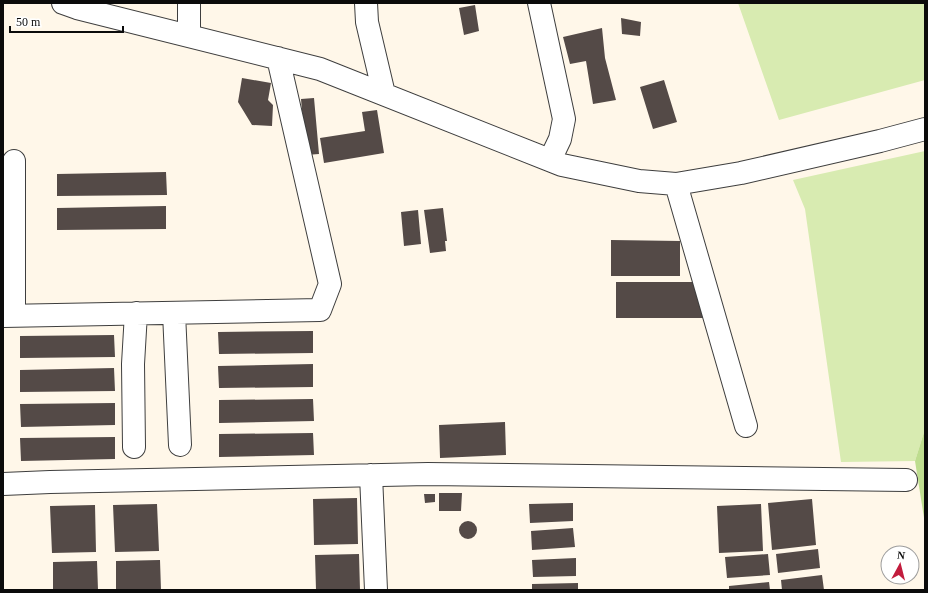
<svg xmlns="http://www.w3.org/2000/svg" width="928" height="593" font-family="'Times New Roman',serif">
<rect width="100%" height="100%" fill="#fff7e9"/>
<path fill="#d8ebb1" d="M738,3H925V80L779,120Z
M925,151V429L915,461L841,462L805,209L793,180Z"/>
<path fill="#bedd8f" d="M925,429V524L915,461Z"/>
<path fill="#544a47" d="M475,5L479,31L464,35L459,8Z
M621,18L641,22L640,36L622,34Z
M602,28L605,58L616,100L593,104L586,61L570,64L563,37Z
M242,78L271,83L268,100L273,105L272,126L252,125L238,102Z
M664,80L677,122L653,129L640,87Z
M314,98L319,154L306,155L301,99Z
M377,110L384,153L324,163L320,138L365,131L362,112Z
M166,172L167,195L57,196V174Z
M166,206V229L57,230V208Z
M443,208L447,241H445L446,251L430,253L424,210Z
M418,210L421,244L404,246L401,212Z
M611,240L680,241V276H611Z
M616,282H693L703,318H616Z
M313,331V353L219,354L218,332Z
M114,335L115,357L20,358V336Z
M313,364V387L219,388L218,366Z
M114,368L115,391L20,392V370Z
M313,399L314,421L219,423V400Z
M115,403V425L21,427L20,404Z
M505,422L506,455L440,458L439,425Z
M313,433L314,455L219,457V434Z
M115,437V459L21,461L20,438Z
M439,493H462L461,511H439Z
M424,494H435V502L425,503Z
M357,498L358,544L314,545L313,499Z
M812,499L816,545L772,550L768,503Z
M573,503V521L530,523L529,504Z
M157,504L159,551L115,552L113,505Z
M761,504L763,551L719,553L717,506Z
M95,505L96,552L52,553L50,506Z
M459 530a9 9 0 1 1 18 0a9 9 0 1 1-18 0Z
M573,528L575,547L532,550L531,531Z
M818,549L820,568L778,573L776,554Z
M359,554L360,590H316L315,555Z
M768,554L770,575L727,578L725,557Z
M576,558V576L533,577L532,560Z
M160,560L161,590H116V561Z
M97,561L98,590H53V562Z
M822,575L824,590H782L781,580Z
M769,582L770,590H729V586Z
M578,583V590H532V584Z"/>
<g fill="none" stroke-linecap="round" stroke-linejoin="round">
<defs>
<path id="minor" d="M63,3L77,8L320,69L562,165L639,181L676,184L741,173L880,141L925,129
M366,3L367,22L384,94
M539,3L564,119L560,139L550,160
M189,36V3
M14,161V315
M676,184L746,426
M174,313L180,445
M3,316L320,310L330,284L278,58
M134,447L133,364L136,313
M371,475L376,590
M3,484L50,482L428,474L906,480"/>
</defs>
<use href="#minor" stroke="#3e3e3e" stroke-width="24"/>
<use href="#minor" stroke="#fff" stroke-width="22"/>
</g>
<rect width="928" height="593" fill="none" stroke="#0b0b0b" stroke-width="8"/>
<g transform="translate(900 565) rotate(7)"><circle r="19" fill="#ffffff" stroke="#9d9d9d"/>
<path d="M0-3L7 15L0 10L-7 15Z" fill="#c21c3d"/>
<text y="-6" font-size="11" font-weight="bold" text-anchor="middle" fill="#0b0b0b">N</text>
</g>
<path d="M10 26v6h113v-6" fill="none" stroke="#0b0b0b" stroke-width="2"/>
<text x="16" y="26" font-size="12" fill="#0b0b0b" stroke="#ffffff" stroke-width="3" paint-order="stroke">50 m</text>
</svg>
